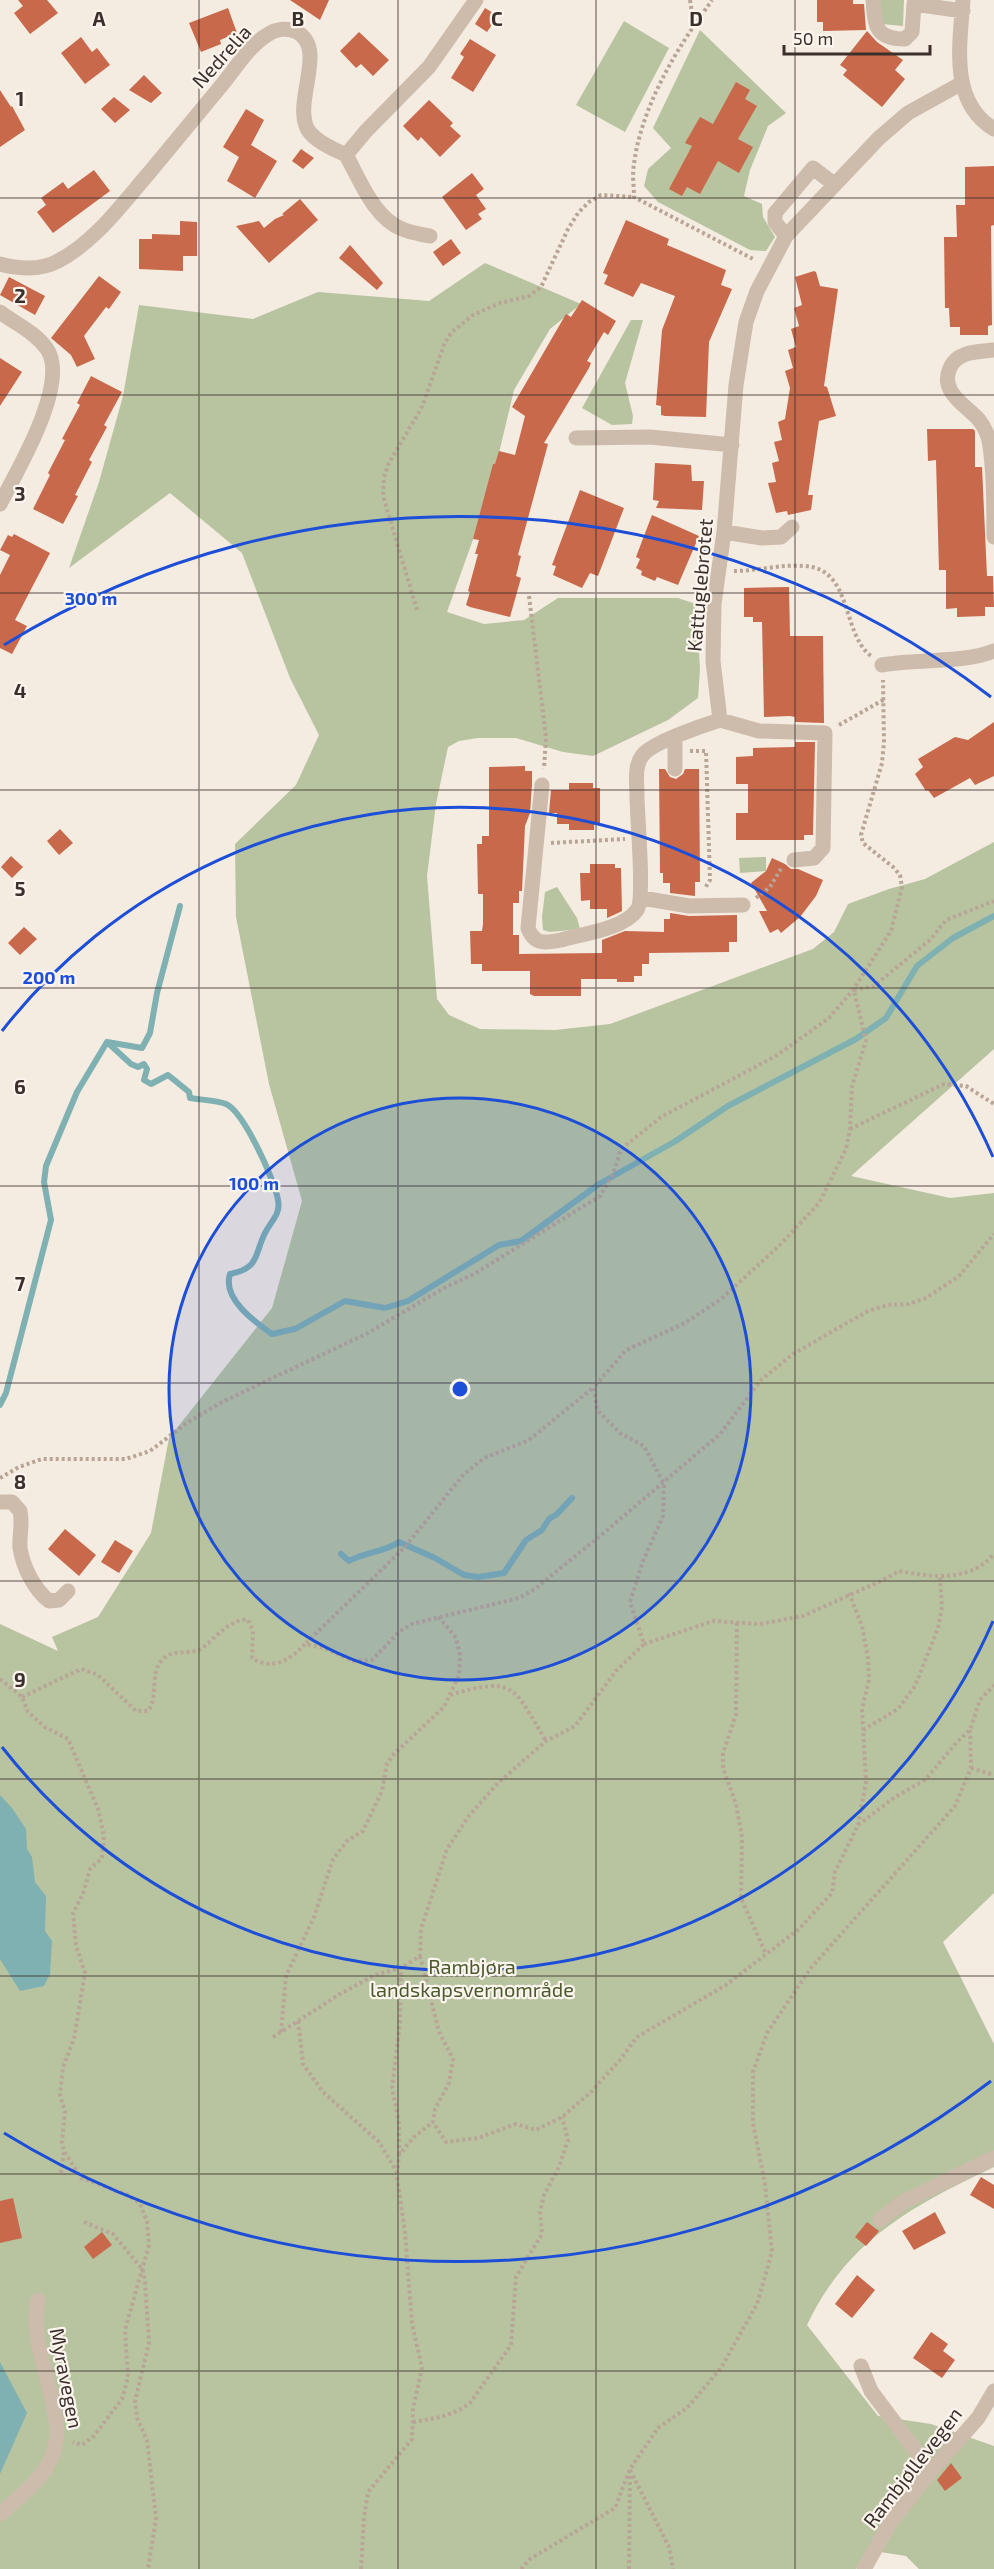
<svg xmlns="http://www.w3.org/2000/svg" width="994" height="2569" font-family="'Exo 2',sans-serif">
<rect width="100%" height="100%" fill="#f4ebe1"/>
<path fill="#b8c4a0" d="M880,0H904L903,26L882,24Z
M624,21L669,48L625,132L576,105Z
M700,30L786,113L768,126L750,170L744,196L762,204L763,217L775,237L766,251L750,250L658,202L644,186L648,169L671,148L653,128Z
M485,263L581,304L550,329L514,390L489,495L447,612L484,624L524,620L558,598H678L696,604L700,669L698,698L668,720L593,756L563,752L516,738H478L459,741L448,747L436,804L427,876L437,999L449,1015L480,1029L555,1030L610,1024L813,949L834,932L848,904L889,889L925,879L994,842V1049L851,1176L950,1198L994,1193V1893L943,1942L994,2044V2167C914,2205 847,2240 807,2325L878,2416L931,2424L994,2446V2569H919L906,2556L867,2550L856,2569H0V1624L58,1651L52,1637L98,1617L151,1533L169,1438L272,1308L302,1201L269,1084L236,917L235,844L296,785L319,735L290,678L242,553L170,493L69,568L99,482L123,396L139,305L253,319L318,292L429,301Z
M631,320H643L625,383L633,416L632,424L612,425L582,408Z
M766,857V871L740,873L739,858Z
M557,887L577,918L580,929L550,932L543,930L542,917L545,892Z"/>
<path fill="#7fb0b2" d="M0,1795L12,1808L26,1829L27,1849L32,1857L35,1882L46,1896L45,1931L52,1941L50,1974L44,1986L20,1991L0,1959Z
M0,2362L27,2413L0,2474Z"/>
<g fill="none" stroke-linecap="round" stroke-linejoin="round">
<path stroke="#7fb0b2" stroke-width="6" d="M107,1042L142,1048L150,1033L157,993L180,906
M0,1405L6,1393L51,1220L44,1182L46,1166L77,1092L107,1042L131,1064L138,1067L144,1064L147,1069L144,1080L151,1084L168,1075L189,1092L190,1098C201,1100 216,1100 226,1104C244,1112 275,1181 278,1200C281,1214 271,1221 265,1233C254,1255 260,1268 230,1274C222,1299 255,1322 272,1334L295,1329L345,1301L385,1308L408,1301L499,1245L521,1241L599,1184L674,1142L728,1106L856,1039L886,1018L917,966L953,938L994,916
M341,1554L349,1561C365,1552 385,1552 399,1542L435,1558L464,1575L478,1577L504,1573L526,1540L542,1530L549,1519L557,1514L572,1498"/>
</g>
<path fill="#c8694b" d="M18,0H47L58,13L30,34L14,13L23,6Z
M290,0H329L320,20Z
M817,0H853V4H864L866,30L823,31V22H817Z
M228,8L237,33L220,40L221,44L201,52L189,23Z
M485,8L498,16L487,32L475,24Z
M867,31L877,42L903,60L895,70L905,79L882,107L843,75L847,70L840,65Z
M359,32L389,60L373,76L361,64L356,68L340,51Z
M81,37L92,52L97,48L110,65L85,84L61,53Z
M470,39L496,55L473,92L451,78L464,57L460,54Z
M144,75L162,93L151,103L129,90Z
M736,82L750,90L745,99L757,106L738,139L753,147L739,173L718,161L700,194L687,187L682,196L669,189L692,146L685,143L700,117L713,124Z
M0,90L11,107L12,106L25,130L0,147Z
M114,97L130,110L115,123L101,109Z
M429,100L453,123L450,126L461,136L440,157L421,137L418,141L403,126Z
M246,109L264,120L251,145L277,161L255,198L227,181L239,157L223,147Z
M301,149L314,158L303,169L292,161Z
M994,166V225L991,226L992,325L988,326V335H960V327H950L949,308H945L944,237H957L956,205H965V167Z
M94,170L110,191L53,233L37,212L46,205L41,198L63,182L68,189Z
M472,173L484,189L476,195L486,209L478,214L482,219L466,230L442,197Z
M300,199L318,220L269,263L236,226L259,221L264,228L275,219L284,215L282,214Z
M626,220L669,239L667,245L726,270L721,285L732,289L709,342L706,417L665,416L661,415V406L656,405L662,330L675,296L641,283L633,297L604,284L608,275L603,273Z
M180,221L197,222V256H183V271L139,269V239H152V234L180,235Z
M451,239L461,253L443,266L433,252Z
M350,245L383,283L377,290L339,258Z
M814,271L816,272L820,286L838,289L824,386L827,387L836,416L819,421L808,495H813L811,510L788,515L787,511L776,513L768,483L776,482L772,463L779,461L774,442L782,440L778,422L785,419L790,388L785,371L793,368L788,350L796,347L791,329L799,326L794,308L802,305L795,277Z
M99,276L121,292L109,309L106,307L84,336L95,359L77,367L71,355L51,338Z
M9,277L45,296L35,315L0,295Z
M582,300L616,321L608,335L604,332L587,361L591,363L589,368L544,443L548,444L518,555L521,556L516,576L521,578L510,617L470,607L466,605L470,592L468,591L478,554H475L479,540L473,539L493,464H495L499,451L515,455L525,416L512,407L566,314L571,317Z
M0,358L22,372L0,406Z
M91,376L122,392L104,425L107,427L89,460L92,462L75,495L78,496L63,524L33,509L50,475L48,473L65,440L62,439L80,405L77,403Z
M927,429H973L975,431V467H982L987,576H993L994,607H985V616L957,617V608L946,609V570H939L936,460L928,461Z
M655,463L691,465L692,481H704L702,510L656,508L659,501L653,500Z
M580,490L624,508L598,576L590,573L582,588L553,575L556,566L552,565Z
M652,515L699,536L678,585L657,577L655,581L641,575L642,571L636,568L640,559L636,557Z
M14,534L50,553L15,620L27,626L12,654L0,648V575L10,555L0,550L8,535L12,537Z
M789,587L790,636H823L824,723L795,722V717L790,716L764,717L762,622H753V617H744V588Z
M994,722V776L975,785L970,778L934,798L928,790L926,791L915,774L923,767L918,759L955,737L968,740Z
M795,742H815L813,835H804V840H736V813H748V784H736V757L753,756V748L795,747Z
M525,766V771H532V784L530,813L525,826L522,891H519V903H513V935H519V954L602,953V940L625,931L664,932V919H670V913L689,916L737,915V942H729V952L649,953V964H642V976H634V982H617V979H581V996H534L530,994V971H482V964H471L470,931H482L483,924V894H478L477,844H482V836H489V767Z
M659,769H665L670,777L676,779L683,774L685,769H699L700,882H695V896L670,893V883H663V873H660Z
M569,783H593V788H600V825H594V830H569V824H557V813H549L551,790H569Z
M60,829L73,843L59,855L47,841Z
M11,856L23,867L12,878L1,867Z
M772,858L785,864L791,869H798L823,880L816,896L800,917L781,933L778,929L770,933L759,911H767L751,883L766,871Z
M590,864H615V868H621L622,911L618,913L607,918V909H590V900L581,901L580,873H590Z
M24,927L37,939L20,955L8,943Z
M65,1529L96,1555L79,1576L48,1549Z
M115,1540L133,1551L119,1573L101,1562Z
M981,2177L994,2185V2209L970,2195Z
M13,2198L22,2238L0,2243V2201Z
M935,2212L946,2233L914,2250L902,2231Z
M867,2222L879,2231L866,2246L855,2237Z
M102,2232L112,2245L93,2259L84,2247Z
M857,2275L875,2290L852,2318L835,2304Z
M931,2332L948,2344L943,2351L955,2360L942,2378L913,2358Z
M951,2463L962,2478L945,2491L937,2480Z"/>
<g fill="none" stroke-linecap="round" stroke-linejoin="round">
<path stroke="#b9a596" stroke-width="4" stroke-dasharray="3 3" stroke-linecap="butt" d="M690,0L694,26C667,65 640,116 634,164C632,174 634,186 634,197L755,260
M694,26L712,0
M734,571C757,571 781,564 804,566C853,568 841,633 871,656
M529,596L546,737L544,769
M417,610L383,496L384,477L389,463L422,407L445,342L452,332L473,315L500,303L529,296L541,287L568,229L578,213L589,202L601,195L634,197
M839,725L885,699
M690,751H706L710,880L705,888
M551,843L625,839
M756,898L770,887L782,867
M854,990L874,986L930,940L946,920L994,901
M850,1129L944,1084L966,1086L994,1104
M0,1478L19,1467L42,1459H126L150,1451L188,1422L224,1401L368,1333L444,1288L474,1274L600,1196L613,1174L621,1149L661,1117L776,1056L829,1018L853,990L891,931L902,887L900,875L893,867L863,843L861,835L882,763L884,742L883,680
M849,1593L862,1626L868,1658L869,1680L862,1709L866,1782L858,1825
M737,1623L736,1714L723,1753V1768L736,1804L742,1837L741,1898L766,1954
M306,1643L405,1547L463,1475L484,1458L529,1440L594,1387
M644,1644L713,1621L760,1624L803,1616L881,1581L899,1571C932,1577 969,1583 994,1554
M0,1679L22,1697L28,1712L45,1727L68,1739L98,1809L104,1836L102,1858L90,1869L83,1894L73,1913L76,1946L85,1973L74,2039L63,2067L60,2095L65,2111L62,2142L64,2151L81,2178L128,2195L140,2204L147,2221L149,2245L125,2330L128,2378L122,2399L94,2436L82,2445L73,2442
M450,1695C516,1675 513,1687 546,1741
M22,1697L81,1669L98,1675L136,1711H148C159,1696 149,1672 163,1659C174,1648 191,1656 202,1648C216,1638 230,1618 248,1620L253,1631L252,1658C272,1671 291,1660 305,1644L324,1648L353,1661L372,1660L399,1632L412,1624L519,1598L535,1589L606,1531L720,1434L761,1380L793,1354L868,1311L888,1305L909,1304L926,1298L959,1276L994,1234
M863,1730L898,1709L915,1686L938,1628L942,1607L940,1578
M971,1768L994,1775
M420,1956L439,2032L453,2059L449,2083L435,2109L433,2122L446,2142L478,2138L516,2124L536,2130L562,2117L591,2092L619,2061L637,2037L726,1985L799,1929L832,1893L835,1872L858,1825L895,1797L925,1780L956,1743L970,1730L980,1700L994,1685
M298,2021L303,2064L323,2092L379,2142L397,2172
M281,2032L286,1976L314,1917L333,1859L347,1841L363,1831L382,1791L387,1764L394,1754L444,1707L459,1675L460,1655L456,1638L438,1616
M273,2037L340,1994L375,1975L401,1968L420,1956L421,1929L447,1849L468,1817L496,1785L523,1761L546,1741L575,1726L616,1671L644,1644L630,1602L643,1561L663,1516L664,1484L644,1446L620,1433L597,1410L594,1387L626,1350L685,1323L721,1299L779,1246L819,1203L846,1149L850,1129L852,1086L866,1041L854,991
M399,2154V2123L392,2088L400,2023L401,1968
M61,2173L64,2152
M84,2222L113,2234L143,2270L145,2282L149,2343L135,2401L137,2418L147,2440L156,2518L148,2569
M413,2422C433,2419 453,2416 470,2403L511,2345L516,2277L542,2234L540,2212L544,2195L559,2167L568,2140L562,2117
M630,2470L669,2547L673,2569
M361,2569L364,2517L368,2492L412,2439L413,2409L422,2368L412,2324L405,2232L397,2177L399,2155L414,2137L433,2122
M521,2569L530,2559L615,2508L630,2469L658,2428L687,2408L721,2368L757,2304L772,2252L765,2184L753,2123V2072L767,2033L810,1969L955,1806L971,1768L970,1730
M629,2569L630,2473"/>
<path stroke="#cdbbac" stroke-width="15" d="M873,0C875,26 875,39 905,39L912,32L914,4
M915,0L914,4L963,11
M963,0C960,44 949,102 994,129
M346,155C360,180 374,218 402,229C411,233 421,234 430,236
M786,236L775,222V213L813,168L834,184
M0,264C19,269 40,271 58,261C95,242 122,204 149,173C173,144 197,115 221,86C235,69 249,46 267,35C275,29 287,27 297,32C328,49 292,102 308,130C316,142 334,149 346,155L366,131L429,67L476,0
M0,312C16,324 35,332 47,349C70,383 17,471 0,504
M994,350C978,352 957,351 950,368C939,392 966,405 979,420C984,426 987,433 989,440C994,469 994,506 994,537
M576,438L650,437L732,445
M724,532L762,538L781,537L792,527
M882,665C915,659 965,663 994,651
M720,720L759,731L825,733L823,848L814,858L794,860
M675,769V737
M542,785L528,928C534,945 546,943 561,940C582,934 624,929 637,910C645,900 637,815 637,796C637,782 634,767 642,756C650,743 704,725 720,720L713,661L714,604L724,532L736,385L746,322L757,291L786,236L879,138L908,113L962,83
M642,898L689,906L743,905
M0,1502H12L20,1511C23,1523 19,1536 20,1548C23,1567 34,1589 49,1601L59,1600L68,1591
M880,2220L903,2202L994,2158
M861,2366L871,2391L931,2471
M0,2514C18,2498 39,2482 50,2461C74,2418 26,2354 38,2300
M864,2569L890,2523L931,2471L978,2418L994,2391"/>
</g>
<path fill="none" stroke="#3b302b" stroke-width="1.5" stroke-opacity="0.55" d="M199,0V2569M398,0V2569M596,0V2569M795,0V2569M0,198H994M0,395H994M0,593H994M0,790H994M0,988H994M0,1186H994M0,1383H994M0,1581H994M0,1779H994M0,1976H994M0,2174H994M0,2371H994"/>
<circle cx="460" cy="1389" r="291" fill="#1d4ed8" fill-opacity=".12"/>
<g fill="none" stroke="#1d4ed8" stroke-width="3">
<circle cx="460" cy="1389" r="291"/>
<path d="M993 1621A581 581 0 0 1 2 1747M2 1031A581 581 0 0 1 993 1157"/>
<path d="M991 2081A872 872 0 0 1 4 2133M4 645A872 872 0 0 1 991 697"/>
</g>
<g text-anchor="middle" dominant-baseline="central" stroke-width="4.5" stroke-linejoin="round" paint-order="stroke">
<g font-size="20" fill="#3b302b" stroke="#fbf5ee">
<text transform="translate(221 56) rotate(-48)">Nedrelia</text>
<text transform="translate(699 585) rotate(-85)">Kattuglebrotet</text>
<text transform="translate(67 2378) rotate(79)">Myravegen</text>
<text transform="translate(912 2467) rotate(-52)">Rambjøllevegen</text>
</g>
<g font-size="20" fill="#4a5a2e" stroke="#fbf5ee">
<text x="472" y="1966">Rambjøra<tspan x="472" dy="23">landskapsvernområde</tspan></text>
</g>
</g>
<g font-size="20" text-anchor="middle" font-weight="bold" fill="#3b302b" stroke="#fbf5ee" stroke-width="4.5" stroke-linejoin="round" paint-order="stroke">
<text x="99" y="26">A</text>
<text x="298" y="26">B</text>
<text x="497" y="26">C</text>
<text x="696" y="26">D</text>
<text x="20" y="106">1</text>
<text x="20" y="303">2</text>
<text x="20" y="501">3</text>
<text x="20" y="698">4</text>
<text x="20" y="896">5</text>
<text x="20" y="1094">6</text>
<text x="20" y="1291">7</text>
<text x="20" y="1489">8</text>
<text x="20" y="1687">9</text>
</g>
<circle cx="460" cy="1389" r="9" fill="#1d4ed8" stroke="#fbf5ee" stroke-width="3"/>
<g font-size="18" text-anchor="middle" font-weight="bold" fill="#1d4ed8" stroke="#fbf5ee" stroke-width="4.5" stroke-linejoin="round" paint-order="stroke">
<text x="91" y="605">300 m</text>
<text x="49" y="984">200 m</text>
<text x="254" y="1190">100 m</text>
</g>
<path d="M784 45v9h146v-9" fill="none" stroke="#3b302b" stroke-width="3"/>
<text x="793" y="45" font-size="18" fill="#3b302b" stroke="#fbf5ee" stroke-width="4.5" paint-order="stroke">50 m</text>
</svg>
